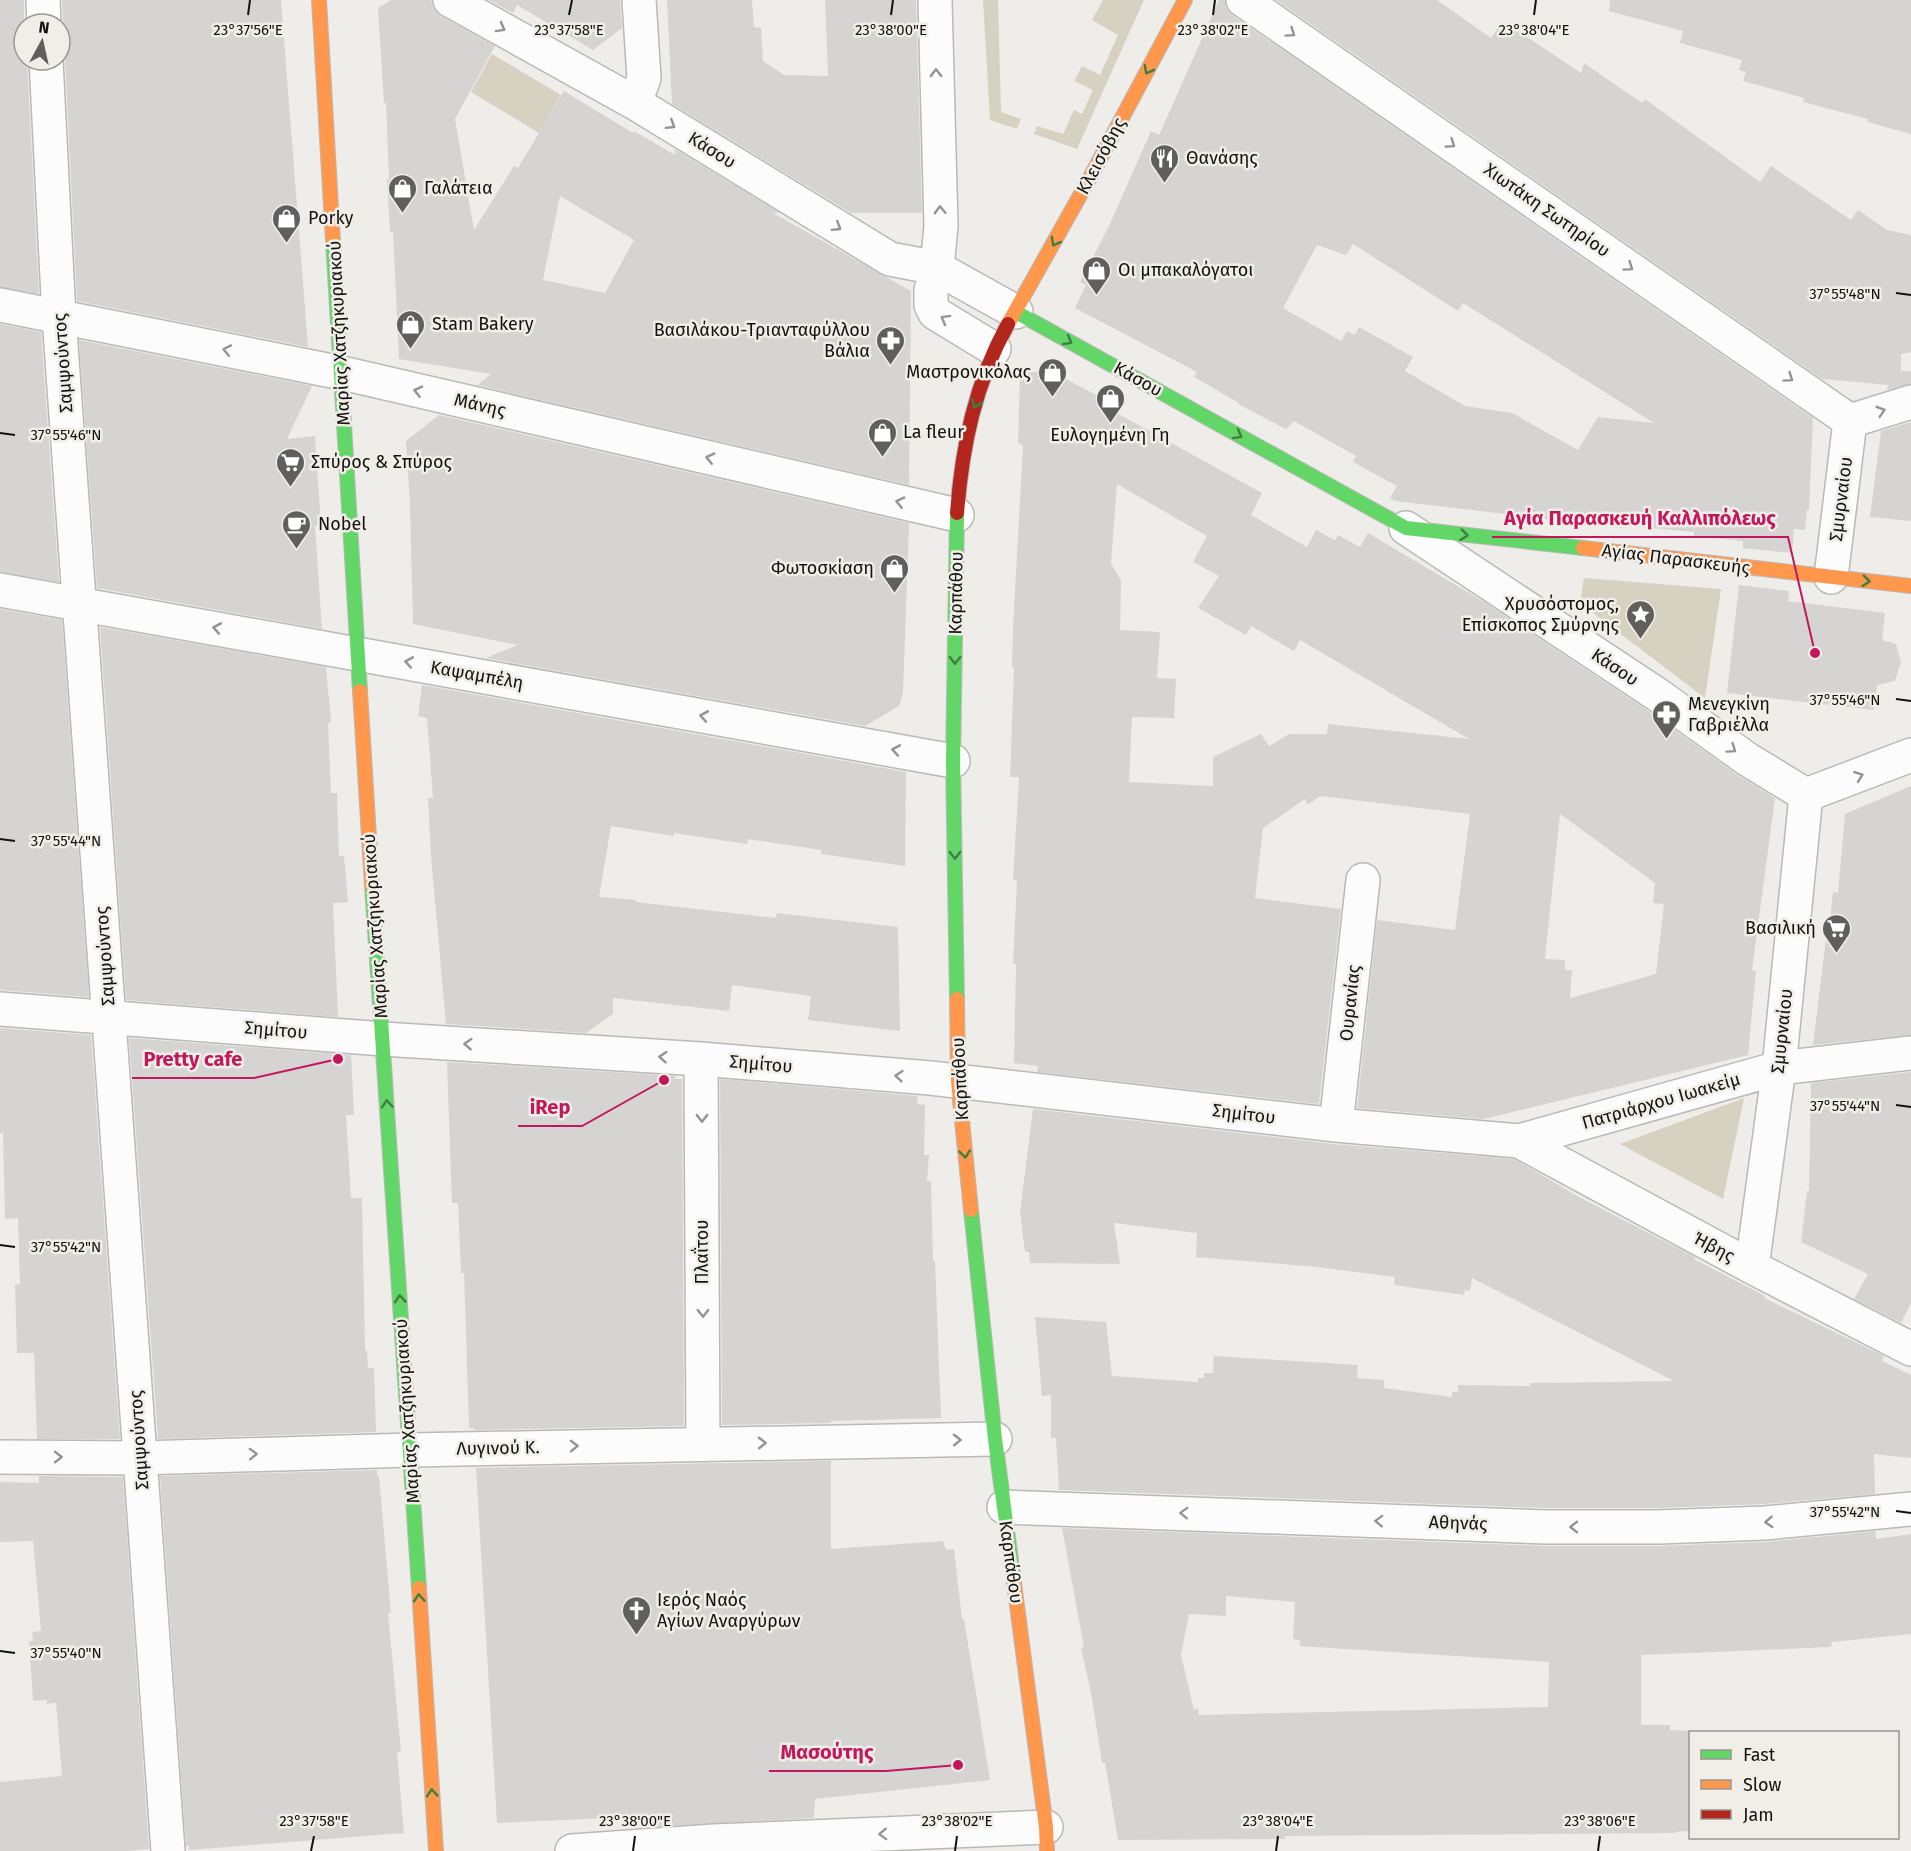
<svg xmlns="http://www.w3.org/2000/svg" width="1911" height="1851" font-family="'Fira Sans',sans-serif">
<rect width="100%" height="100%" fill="#efedea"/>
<path fill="#d7d1c2" d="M983,0H998L1001,112L1021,119L1017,129L990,120Z
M1103,0H1144L1077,149L1034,134L1037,126L1063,134L1074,110L1082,114L1093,90L1074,81L1082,66L1100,75L1118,35L1092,20Z
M492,54L561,95L539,133L471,92Z
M1584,578L1721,589L1705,698L1580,603Z
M1744,1098L1723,1199L1620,1144Z"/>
<path fill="#d6d4d3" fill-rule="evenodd" d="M0,0H24V60H27L39,294L0,287Z
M62,0H281L308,347L77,301L65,59L60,48V33L63,23Z
M391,0H431L434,9L441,16L495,46L455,119L474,230L514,166L518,168L564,91L633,133L634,131L675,155V149L780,213H773L911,291L909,485L477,385L491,374L399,359L393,232H390L387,179H389L386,103H384L378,8ZM560,196L634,240L605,293L543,280Z
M489,0H620L622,28L593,50L517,5L513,13Z
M667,0H752L754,27L761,28L763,61L784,75L828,76L825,0H916L922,213H851L672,104Z
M1219,0H1225L1226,8L1232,15L1813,418L1809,510H1807L1805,530L1794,529L1792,553L1743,548V541L1694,536V532L1622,525V528L1396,501L1390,498L1397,486L1353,462L1356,456L1294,421L1286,429L1238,404L1239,403L1194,377L1197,372L1075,308L1086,285L1080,282L1109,226L1151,131L1159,135ZM1353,244L1458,311L1463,303L1654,423L1598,417L1578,450L1512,413L1465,406L1405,371L1413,357L1359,327L1355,335L1347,331L1341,341L1283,308L1317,245L1346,255Z
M1276,0H1437L1491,38L1500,25L1507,28L1509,25L1581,73L1584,63L1642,103L1645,99L1760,182L1771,166L1851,220L1858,210L1887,230L1911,235V352L1901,354V371H1911V384L1887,390L1888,385L1822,379Z
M1610,0H1911V134L1867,122L1868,119L1803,102L1804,98L1743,81L1746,72L1739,70L1742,60L1680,43L1683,31L1609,11Z
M0,324L41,332L59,582L0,572Z
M79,340L312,386L287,439L315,436L321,526H315L322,629L97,588Z
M1051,371L1117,406L1113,411L1262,493L1251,515L1307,547L1316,530L1335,540L1338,535L1360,547L1368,533L1486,603L1647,710L1736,774L1775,798L1752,970L1756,971L1748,1055L1484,1119L1357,1108L1377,920L1455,930L1470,814L1320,796L1308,805L1305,799L1263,828L1255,898L1341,909L1319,1104L1037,1072L1038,1066L1014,1063L1016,964H1013L1017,881L1013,880L1019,777H1010L1014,667H1012L1013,627L1023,446L1018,443L1020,373ZM1117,484L1207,536L1193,562L1219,576L1198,608L1246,635L1251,626L1294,651L1300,640L1469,739L1328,724L1327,734H1289L1269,746L1261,734L1213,757V786L1129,782L1132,717L1174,718L1176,679L1157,678L1160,632L1120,630L1121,580L1111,564ZM1560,814L1655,883L1653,903L1664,904L1656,974L1570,998L1572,970H1565V960L1545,959Z
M439,415L909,523L903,693L899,706L865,726L486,658L518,645L413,624L410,504L406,441Z
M1911,422V521L1870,517L1881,431Z
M1739,585L1789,591L1788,601L1885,613L1882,640L1896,644L1901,662L1895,681L1877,685L1874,710L1727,693Z
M0,609L62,620L89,997L0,990Z
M100,627L326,667L331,722L328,723L331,793H337L339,856H344L348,902L333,903L338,1017L126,1000Z
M422,685L906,772L905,866L821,854V850L748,839L747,844L674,833V836L611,826L599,897L636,900V902L776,918L777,913L898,927L900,1031L808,1020L811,996L732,985L729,1011L613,998V1014L586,1033L446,1024L431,856L428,798H433L427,718L418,716Z
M1911,786V1035L1813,1045L1827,930H1829L1833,892L1838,893L1845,814Z
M0,1028L91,1035L120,1439H37L34,1353H17L15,1285L20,1284L18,1218L5,1219L3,1133H0Z
M129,1038L351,1055L354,1115H346L351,1198H362L365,1351H367L368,1368H374L376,1432L158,1439Z
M447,1062L675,1076V1079H682L684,1426L474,1430V1428H469L464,1273H461L458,1203H452Z
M1911,1072V1303L1901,1323L1854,1299L1868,1274L1801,1242L1807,1191H1809L1811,1083Z
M720,1079L918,1096L917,1104L925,1105L924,1155H929L927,1181H931L933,1261H935L941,1418L831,1421V1423L722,1425Z
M1033,1109L1334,1144L1514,1159L1579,1197L1695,1257L1694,1259L1765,1296L1764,1298L1884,1356L1882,1361L1911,1375V1458L1874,1454L1875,1494L1764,1504L1658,1508H1546L1059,1490L1056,1438H1051V1395L1042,1396L1035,1317L1106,1322L1112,1376L1198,1382V1378H1204V1373H1213L1214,1356L1358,1365L1357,1378L1384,1380V1388L1452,1397V1392H1458V1385L1530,1386V1383L1674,1381L1472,1278L1470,1291L1465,1290L1464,1295L1394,1285L1395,1277L1317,1267L1196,1257L1197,1233L1114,1223L1120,1264L1030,1263L1029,1252H1025L1020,1212Z
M831,1461V1549L943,1541L946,1550L954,1549L962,1619H964L990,1780L815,1799L814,1818L652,1827L651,1816L497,1823L476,1468Z
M377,1470V1476H379L391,1613H388L401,1752L397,1753L404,1833L189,1850V1846H186L160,1476Z
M39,1476L123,1477L149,1849L128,1851H0V1782L62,1776L56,1703L47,1704V1700L33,1701L29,1641H33L32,1632L41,1631L33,1541L0,1542V1482L39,1483Z
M1062,1528L1546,1546H1658L1766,1542L1875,1531L1876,1539L1911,1534V1634L1832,1642L1831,1647L1641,1655V1725H1670V1730L1690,1731V1831L1675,1832V1833L1285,1836V1839L1118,1840L1105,1763H1102L1091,1693L1081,1648L1084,1647ZM1226,1596L1295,1602L1293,1639L1300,1640V1646L1549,1662L1548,1707L1199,1715L1198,1708L1194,1710L1181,1655L1189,1614L1226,1616Z"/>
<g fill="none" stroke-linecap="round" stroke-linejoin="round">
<defs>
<path id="street" d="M43,0L44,24
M450,0L635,103L890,259L937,268L1016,312
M935,0L941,226L937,268L931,290V305L935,313L994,349
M1243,0L1850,421
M46,60L59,317L168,1851
M635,103L644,78L639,0
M0,305L342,373L957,515
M1850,421L1911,402
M1406,528L1658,695L1747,759L1806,795
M1831,577L1850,421
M0,590L953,761
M1806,795L1911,755
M0,1009L383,1039L701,1059L930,1078L1336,1125L1519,1141L1779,1068L1911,1053
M701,1059L703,1444
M1336,1125L1363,880
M1519,1141L1752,1267L1911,1349
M1752,1267L1779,1068L1806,795
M0,1457L141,1458L410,1450L995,1439
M1004,1507L1546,1527H1658L1765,1523L1911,1509
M572,1851L714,1841L1046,1827"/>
<path id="fast" d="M333,241L360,691
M1016,312L1406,528L1583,548
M372,886L419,1588
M957,999L953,761L957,513
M971,1210L995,1439L1013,1575"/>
<path id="slow" d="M319,0L333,241
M1008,324L1092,174L1185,0
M1583,548L1911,586
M360,691L372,886
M957,999L958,1081L971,1210
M1013,1575L1046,1827L1047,1851
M419,1588L436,1851"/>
<path id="jam" d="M957,513C962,447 975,383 1008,324"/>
</defs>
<use href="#street" stroke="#bab9b6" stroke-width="36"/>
<use href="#fast" stroke="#bab9b6" stroke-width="16"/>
<use href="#slow" stroke="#bab9b6" stroke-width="16"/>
<use href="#jam" stroke="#bab9b6" stroke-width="16"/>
<use href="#street" stroke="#fdfcfc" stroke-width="33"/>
<use href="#fast" stroke="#63d668" stroke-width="14"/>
<use href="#slow" stroke="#ff974d" stroke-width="14"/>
<use href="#jam" stroke="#b3261e" stroke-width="14"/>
</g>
<defs><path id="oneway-chevron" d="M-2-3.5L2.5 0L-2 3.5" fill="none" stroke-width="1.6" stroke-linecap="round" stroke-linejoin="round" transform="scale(1.5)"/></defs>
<g stroke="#949392">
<use href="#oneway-chevron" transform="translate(501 28) rotate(29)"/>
<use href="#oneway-chevron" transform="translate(1291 33) rotate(35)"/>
<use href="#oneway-chevron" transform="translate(936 73) rotate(-91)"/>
<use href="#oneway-chevron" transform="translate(671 125) rotate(32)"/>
<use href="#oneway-chevron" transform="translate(1451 144) rotate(35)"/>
<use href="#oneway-chevron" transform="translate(940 210) rotate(-92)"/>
<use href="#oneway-chevron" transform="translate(837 227) rotate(32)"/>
<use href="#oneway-chevron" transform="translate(1629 267) rotate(35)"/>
<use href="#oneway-chevron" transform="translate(945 319) rotate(-151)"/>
<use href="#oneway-chevron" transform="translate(227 350) rotate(-169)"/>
<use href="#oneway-chevron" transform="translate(1789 378) rotate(35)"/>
<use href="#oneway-chevron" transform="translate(418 391) rotate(-167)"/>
<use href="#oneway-chevron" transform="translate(1881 411) rotate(-17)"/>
<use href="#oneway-chevron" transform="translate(710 458) rotate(-167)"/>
<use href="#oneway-chevron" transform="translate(900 502) rotate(-167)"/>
<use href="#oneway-chevron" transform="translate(217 628) rotate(-170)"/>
<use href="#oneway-chevron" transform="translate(409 662) rotate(-170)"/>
<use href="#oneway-chevron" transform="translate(704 716) rotate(-170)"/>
<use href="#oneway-chevron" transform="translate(1732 749) rotate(35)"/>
<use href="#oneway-chevron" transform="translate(896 750) rotate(-170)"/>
<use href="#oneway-chevron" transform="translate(1859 776) rotate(-20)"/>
<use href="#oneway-chevron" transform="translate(468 1044) rotate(-176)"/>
<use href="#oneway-chevron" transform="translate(663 1057) rotate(-176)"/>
<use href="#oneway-chevron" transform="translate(899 1076) rotate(-175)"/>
<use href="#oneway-chevron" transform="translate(702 1118) rotate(90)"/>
<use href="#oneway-chevron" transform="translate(703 1313) rotate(90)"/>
<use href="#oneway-chevron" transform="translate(957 1440) rotate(-1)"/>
<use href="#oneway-chevron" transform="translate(762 1443) rotate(-1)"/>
<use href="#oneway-chevron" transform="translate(574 1446) rotate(-1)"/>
<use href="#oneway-chevron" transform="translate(253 1454) rotate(-2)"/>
<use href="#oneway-chevron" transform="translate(58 1457)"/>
<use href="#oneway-chevron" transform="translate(1184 1513) rotate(-178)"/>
<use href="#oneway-chevron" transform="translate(1379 1521) rotate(-178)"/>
<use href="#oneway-chevron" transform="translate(1769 1522) rotate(176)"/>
<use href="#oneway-chevron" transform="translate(1574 1527) rotate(-180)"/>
<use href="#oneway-chevron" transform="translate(883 1834) rotate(178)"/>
</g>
<g stroke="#3f7e41">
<use href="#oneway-chevron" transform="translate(1148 70) rotate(118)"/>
<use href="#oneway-chevron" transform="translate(1055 242) rotate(119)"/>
<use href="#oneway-chevron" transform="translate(1068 341) rotate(29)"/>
<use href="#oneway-chevron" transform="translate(976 404) rotate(109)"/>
<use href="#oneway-chevron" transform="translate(1238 435) rotate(29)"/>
<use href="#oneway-chevron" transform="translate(1464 535) rotate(7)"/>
<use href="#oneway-chevron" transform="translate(1866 581) rotate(6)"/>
<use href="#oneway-chevron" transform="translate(955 660) rotate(91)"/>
<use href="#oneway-chevron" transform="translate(955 855) rotate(89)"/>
<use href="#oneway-chevron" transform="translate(387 1104) rotate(-94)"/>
<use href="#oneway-chevron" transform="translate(965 1154) rotate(84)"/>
<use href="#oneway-chevron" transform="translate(400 1299) rotate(-94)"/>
<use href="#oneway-chevron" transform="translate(419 1598) rotate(-94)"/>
<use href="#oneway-chevron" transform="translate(432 1793) rotate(-94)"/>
</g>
<path fill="none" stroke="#141311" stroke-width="2" d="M248,15L250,0M569,15L572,0M891,15L893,0M1213,15L1215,0M1534,15L1536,0M1896,293L1911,295M0,433L15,435M1896,699L1911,701M0,839L15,841M1896,1105L1911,1107M0,1245L15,1247M1896,1511L1911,1513M0,1651L15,1653M311,1851L314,1836M633,1851L635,1836M955,1851L957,1836M1276,1851L1278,1836M1598,1851L1600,1836"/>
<defs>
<symbol id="restaurant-pin" viewBox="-11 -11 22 30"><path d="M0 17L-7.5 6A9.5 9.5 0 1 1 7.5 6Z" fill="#615f5d" stroke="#f1eee8"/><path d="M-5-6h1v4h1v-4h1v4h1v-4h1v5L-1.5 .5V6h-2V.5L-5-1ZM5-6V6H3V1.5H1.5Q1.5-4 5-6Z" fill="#fff"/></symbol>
<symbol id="shop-pin" viewBox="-11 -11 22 30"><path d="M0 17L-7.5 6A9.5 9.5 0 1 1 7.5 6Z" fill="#615f5d" stroke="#f1eee8"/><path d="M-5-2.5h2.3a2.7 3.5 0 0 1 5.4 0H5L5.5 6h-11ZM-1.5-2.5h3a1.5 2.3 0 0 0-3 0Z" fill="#fff"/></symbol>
<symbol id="pharmacy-pin" viewBox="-11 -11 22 30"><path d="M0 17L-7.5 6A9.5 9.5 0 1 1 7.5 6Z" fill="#615f5d" stroke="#f1eee8"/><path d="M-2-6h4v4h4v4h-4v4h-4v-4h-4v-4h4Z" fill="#fff"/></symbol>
<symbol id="supermarket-pin" viewBox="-11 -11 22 30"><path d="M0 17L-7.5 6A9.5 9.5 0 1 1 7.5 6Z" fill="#615f5d" stroke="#f1eee8"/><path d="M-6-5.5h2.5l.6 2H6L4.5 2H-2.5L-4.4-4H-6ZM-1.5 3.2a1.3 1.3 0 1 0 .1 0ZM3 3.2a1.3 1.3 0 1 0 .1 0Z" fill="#fff"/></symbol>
<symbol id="cafe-pin" viewBox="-11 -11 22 30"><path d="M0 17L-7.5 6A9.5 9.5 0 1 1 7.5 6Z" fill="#615f5d" stroke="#f1eee8"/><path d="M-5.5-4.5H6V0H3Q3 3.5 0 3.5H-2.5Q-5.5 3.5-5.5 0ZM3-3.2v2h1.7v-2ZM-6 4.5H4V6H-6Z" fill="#fff"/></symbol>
<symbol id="sight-pin" viewBox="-11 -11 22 30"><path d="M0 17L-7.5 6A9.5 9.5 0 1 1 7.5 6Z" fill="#615f5d" stroke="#f1eee8"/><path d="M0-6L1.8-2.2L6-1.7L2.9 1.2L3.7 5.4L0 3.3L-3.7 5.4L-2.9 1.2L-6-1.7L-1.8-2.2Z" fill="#fff"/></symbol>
<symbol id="church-pin" viewBox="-11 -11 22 30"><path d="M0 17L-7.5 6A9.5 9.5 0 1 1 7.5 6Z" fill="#615f5d" stroke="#f1eee8"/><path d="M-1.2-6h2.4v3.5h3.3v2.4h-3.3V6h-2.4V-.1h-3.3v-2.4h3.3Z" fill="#fff"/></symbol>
</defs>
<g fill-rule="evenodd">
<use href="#restaurant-pin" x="1148" y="142" width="33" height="45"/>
<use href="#shop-pin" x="386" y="172" width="33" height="45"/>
<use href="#shop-pin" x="270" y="202" width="33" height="45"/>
<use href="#shop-pin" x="1080" y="254" width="33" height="45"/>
<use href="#shop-pin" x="394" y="308" width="33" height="45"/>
<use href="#pharmacy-pin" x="874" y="324" width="33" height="45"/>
<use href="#shop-pin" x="1036" y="356" width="33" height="45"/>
<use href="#shop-pin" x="1094" y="382" width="33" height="45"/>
<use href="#shop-pin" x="866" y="416" width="33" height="45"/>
<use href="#supermarket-pin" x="274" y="446" width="33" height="45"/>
<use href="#cafe-pin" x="280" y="508" width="33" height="45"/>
<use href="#shop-pin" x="878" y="552" width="33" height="45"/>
<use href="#sight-pin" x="1624" y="598" width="33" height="45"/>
<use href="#pharmacy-pin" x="1650" y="698" width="33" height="45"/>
<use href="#supermarket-pin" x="1820" y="912" width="33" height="45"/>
<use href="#church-pin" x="620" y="1594" width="33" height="45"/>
</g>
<g text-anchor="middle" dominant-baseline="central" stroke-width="5" stroke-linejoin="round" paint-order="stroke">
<g font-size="18" fill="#141311" stroke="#f1eee8">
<text transform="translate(712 150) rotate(32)">Κάσου</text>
<text transform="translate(1101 156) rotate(-62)">Κλεισόβης</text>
<text transform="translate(1547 210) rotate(35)">Χιωτάκη Σωτηρίου</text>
<text transform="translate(339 333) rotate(-93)">Μαρίας Χατζηκυριακού</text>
<text transform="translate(63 363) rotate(-94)">Σαμψούντος</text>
<text transform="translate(1138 379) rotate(29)">Κάσου</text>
<text transform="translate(480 405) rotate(13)">Μάνης</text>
<text transform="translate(1841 499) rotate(-83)">Σμυρναίου</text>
<text transform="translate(1676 559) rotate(7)">Αγίας Παρασκευής</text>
<text transform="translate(956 593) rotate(-89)">Καρπάθου</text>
<text transform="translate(1615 667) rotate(34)">Κάσου</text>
<text transform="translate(477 675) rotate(10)">Καψαμπέλη</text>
<text transform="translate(375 926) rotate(-94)">Μαρίας Χατζηκυριακού</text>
<text transform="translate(105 956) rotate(-94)">Σαμψούντος</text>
<text transform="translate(1350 1003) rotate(-84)">Ουρανίας</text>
<text transform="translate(276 1030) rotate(5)">Σημίτου</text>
<text transform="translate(1782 1031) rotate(-84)">Σμυρναίου</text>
<text transform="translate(761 1064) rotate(5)">Σημίτου</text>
<text transform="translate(960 1079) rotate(-93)">Καρπάθου</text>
<text transform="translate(1661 1101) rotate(-16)">Πατριάρχου Ιωακείμ</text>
<text transform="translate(1244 1114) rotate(7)">Σημίτου</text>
<text transform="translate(1714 1247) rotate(28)">Ήβης</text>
<text transform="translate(702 1252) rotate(-90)">Πλαΐτου</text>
<text transform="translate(407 1411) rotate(-94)">Μαρίας Χατζηκυριακού</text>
<text transform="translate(139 1440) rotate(-94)">Σαμψούντος</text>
<text transform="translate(498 1448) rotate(-1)">Λυγινού Κ.</text>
<text transform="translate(1458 1523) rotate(2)">Αθηνάς</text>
<text transform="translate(1011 1562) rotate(82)">Καρπάθου</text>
</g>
<g font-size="18" fill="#141311" stroke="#f1eee8" text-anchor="start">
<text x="1186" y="158">Θανάσης</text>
<text x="424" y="188">Γαλάτεια</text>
<text x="308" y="218">Porky</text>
<text x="1118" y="270">Οι μπακαλόγατοι</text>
<text x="432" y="324">Stam Bakery</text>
<text x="870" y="330" text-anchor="end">Βασιλάκου-Τριανταφύλλου<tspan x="870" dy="21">Βάλια</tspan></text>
<text x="1031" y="372" text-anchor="end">Μαστρονικόλας</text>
<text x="903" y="432">La fleur</text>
<text x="1110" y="435" text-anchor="middle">Ευλογημένη Γη</text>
<text x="311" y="462">Σπύρος &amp; Σπύρος</text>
<text x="318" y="524">Nobel</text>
<text x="874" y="568" text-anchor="end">Φωτοσκίαση</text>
<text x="1619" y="604" text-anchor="end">Χρυσόστομος,<tspan x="1619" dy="21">Επίσκοπος Σμύρνης</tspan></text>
<text x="1688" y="704">Μενεγκίνη<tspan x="1688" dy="21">Γαβριέλλα</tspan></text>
<text x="1816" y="928" text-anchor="end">Βασιλική</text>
<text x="657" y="1600">Ιερός Ναός<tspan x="657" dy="21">Αγίων Αναργύρων</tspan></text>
</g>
</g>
<g font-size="15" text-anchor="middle" fill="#141311" stroke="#f1eee8" stroke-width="5" stroke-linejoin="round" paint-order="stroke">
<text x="248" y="35">23°37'56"E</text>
<text x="569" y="35">23°37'58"E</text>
<text x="891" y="35">23°38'00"E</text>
<text x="1213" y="35">23°38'02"E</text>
<text x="1534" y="35">23°38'04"E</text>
<text x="1845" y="299">37°55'48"N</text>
<text x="66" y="440">37°55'46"N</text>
<text x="1845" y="705">37°55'46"N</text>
<text x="66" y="846">37°55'44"N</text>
<text x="1845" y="1111">37°55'44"N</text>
<text x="66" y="1252">37°55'42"N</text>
<text x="1845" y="1517">37°55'42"N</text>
<text x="66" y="1658">37°55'40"N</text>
<text x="314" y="1826">23°37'58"E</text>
<text x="635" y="1826">23°38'00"E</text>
<text x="957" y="1826">23°38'02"E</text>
<text x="1278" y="1826">23°38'04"E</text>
<text x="1600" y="1826">23°38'06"E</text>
</g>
<path fill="none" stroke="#c2185b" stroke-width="2" d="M1815 653L1788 537H1492M338 1059L254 1078H132M664 1080L582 1126H518M958 1765L886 1771H769"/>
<g fill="#c2185b" stroke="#f1eee8" stroke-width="2">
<circle cx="1815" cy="653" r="6"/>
<circle cx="338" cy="1059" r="6"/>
<circle cx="664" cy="1080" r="6"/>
<circle cx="958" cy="1765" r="6"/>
</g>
<g font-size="20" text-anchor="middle" font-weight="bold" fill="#c2185b" stroke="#f1eee8" stroke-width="5" stroke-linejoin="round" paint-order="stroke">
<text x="1640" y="525">Αγία Παρασκευή Καλλιπόλεως</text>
<text x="193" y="1066">Pretty cafe</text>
<text x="550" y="1114">iRep</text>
<text x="827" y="1759">Μασούτης</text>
</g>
<rect x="1689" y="1731" width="210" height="108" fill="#f1eee8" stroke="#999692" stroke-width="1.5"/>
<rect x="1701" y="1750" width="30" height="9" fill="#63d668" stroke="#999692" stroke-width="1.5"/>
<text x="1743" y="1761" font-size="18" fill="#141311">Fast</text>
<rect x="1701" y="1780" width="30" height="9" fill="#ff974d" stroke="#999692" stroke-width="1.5"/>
<text x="1743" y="1791" font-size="18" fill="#141311">Slow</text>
<rect x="1701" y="1810" width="30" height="9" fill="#b3261e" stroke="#999692" stroke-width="1.5"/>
<text x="1743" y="1821" font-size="18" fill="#141311">Jam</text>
<g transform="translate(42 42) rotate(8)"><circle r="28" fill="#f1eee8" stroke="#999692" stroke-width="1.5"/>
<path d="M0-4.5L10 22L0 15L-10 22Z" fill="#615f5d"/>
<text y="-9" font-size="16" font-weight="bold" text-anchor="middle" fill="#141311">N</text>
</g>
</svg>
